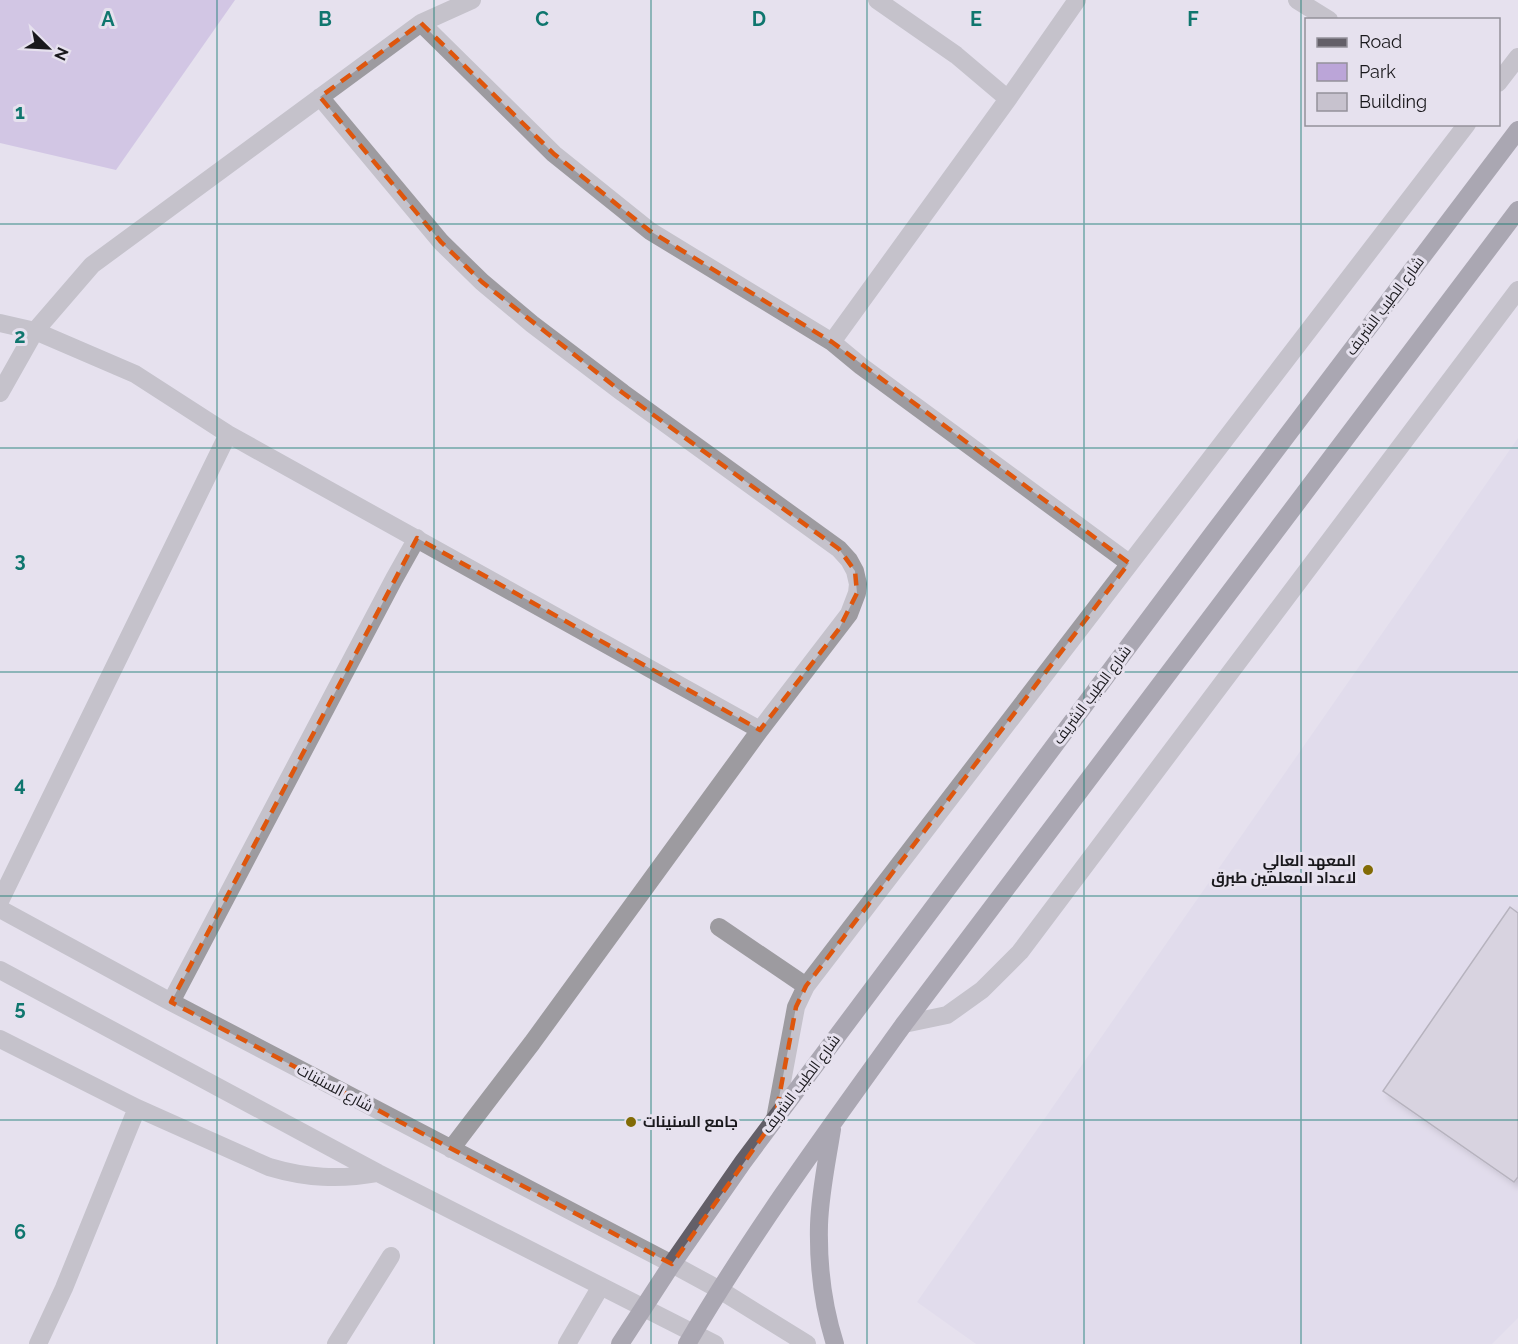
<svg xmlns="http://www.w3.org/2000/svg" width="1518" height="1344" font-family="Raleway,Cairo,sans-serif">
<defs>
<filter id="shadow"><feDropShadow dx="5.5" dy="5.5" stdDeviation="3" flood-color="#0004"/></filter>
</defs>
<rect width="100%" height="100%" fill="#e6e1ee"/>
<path fill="#dcd5e8" d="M1518,438V1318L1492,1344H976L917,1302Z"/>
<path fill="#bba5d8" d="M0,0H235L116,170L0,143Z"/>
<path fill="#c7c2ce" stroke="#7d7983" stroke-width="1.5" filter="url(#shadow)" d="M1510,907L1518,913V1177L1514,1182L1383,1091Z"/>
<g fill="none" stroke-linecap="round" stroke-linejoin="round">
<path stroke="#9d9ba0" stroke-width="18" d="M472,0L421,23L554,154L650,231L832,342
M877,0L956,55L1008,99
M1077,0L1008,99L832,342L861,366L1129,563
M1297,0L1329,20
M1498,83L1518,57
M320,97L441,242L482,282L532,324L623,393L839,549L849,560L855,571L858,584L857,593L849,614L760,730L532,1043L451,1149
M0,323L35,331L135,374L228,434L760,730
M0,393L35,331L92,265L421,23
M0,901L228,434
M0,909L171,1002L672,1264L720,1290L807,1344
M719,927L806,986
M0,970L378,1173L715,1344
M171,1002L394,579L417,538
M904,1024L947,1015L982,990L1020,952L1518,290
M0,1039L137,1108L269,1167C306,1178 339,1180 378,1173
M775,1119L796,1007L806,986L1467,124
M38,1344L64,1288L137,1108
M336,1344L391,1256
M567,1344L601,1286"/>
<path stroke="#635f68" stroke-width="18" d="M832,1129C827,1161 820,1193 819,1225C818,1266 823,1306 835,1344
M620,1344L672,1264L743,1162L1214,532L1518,130
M687,1344C752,1233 829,1128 904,1024L1518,210"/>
</g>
<path d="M0 0H1518V1344H0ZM421,23L554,154L650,231L832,342L1129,563L806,986L796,1007L775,1119L672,1264L171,1002L417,538L760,730L839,629L857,593L855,571L839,549L623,393L482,282L441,242L320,97Z" fill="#e6e1ee" fill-opacity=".55" fill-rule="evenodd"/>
<path fill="none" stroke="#de560d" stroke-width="4.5" stroke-dasharray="12 8" stroke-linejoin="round" d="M421,23L554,154L650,231L832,342L1129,563L806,986L796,1007L775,1119L672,1264L171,1002L417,538L760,730L839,629L857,593L855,571L839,549L623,393L482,282L441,242L320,97Z"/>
<path fill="none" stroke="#0f766e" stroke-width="1.5" stroke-opacity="0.55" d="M217,0V1344M434,0V1344M651,0V1344M867,0V1344M1084,0V1344M1301,0V1344M0,224H1518M0,448H1518M0,672H1518M0,896H1518M0,1120H1518"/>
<g fill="#826b05" stroke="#e6e1ee" stroke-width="2">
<circle cx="1368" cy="870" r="6"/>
<circle cx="631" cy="1122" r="6"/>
</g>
<g text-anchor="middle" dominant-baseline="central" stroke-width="6" stroke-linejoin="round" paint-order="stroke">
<g font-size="15" fill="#19181c" stroke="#e6e1ee">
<text transform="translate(1385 306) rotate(-53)">شارع الطيب الشريف</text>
<text transform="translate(1092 695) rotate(-53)">شارع الطيب الشريف</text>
<text transform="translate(801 1084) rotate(-53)">شارع الطيب الشريف</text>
<text transform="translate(335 1088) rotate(28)">شارع السنينات</text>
</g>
<g font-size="15" font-weight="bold" fill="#19181c" stroke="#e6e1ee" text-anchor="end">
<text x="1356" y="861">المعهد العالي<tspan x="1356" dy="17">لاعداد المعلمين طبرق</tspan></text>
<text x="643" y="1122" text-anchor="start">جامع السنينات</text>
</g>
</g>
<g font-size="20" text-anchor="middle" font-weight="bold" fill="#0f766e" stroke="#e6e1ee" stroke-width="6" stroke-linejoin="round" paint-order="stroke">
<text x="108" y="26">A</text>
<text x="325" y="26">B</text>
<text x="542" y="26">C</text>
<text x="759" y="26">D</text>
<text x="976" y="26">E</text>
<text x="1193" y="26">F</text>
<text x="20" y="119">1</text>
<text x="20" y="343">2</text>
<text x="20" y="567">3</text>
<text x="20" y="791">4</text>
<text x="20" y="1015">5</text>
<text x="20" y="1239">6</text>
</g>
<rect x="1305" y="18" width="195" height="108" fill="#e6e1ee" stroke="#94919a" stroke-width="1.5"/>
<rect x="1317" y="38" width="30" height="9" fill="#635f68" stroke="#94919a" stroke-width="1.5"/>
<text x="1359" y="48" font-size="18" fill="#19181c">Road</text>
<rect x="1317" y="63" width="30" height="18" fill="#bba5d8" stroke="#94919a" stroke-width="1.5"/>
<text x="1359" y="78" font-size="18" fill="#19181c">Park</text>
<rect x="1317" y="93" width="30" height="18" fill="#c7c2ce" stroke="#94919a" stroke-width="1.5"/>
<text x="1359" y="108" font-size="18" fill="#19181c">Building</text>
<g transform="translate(48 48) rotate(114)" stroke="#e6e1ee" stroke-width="4.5" paint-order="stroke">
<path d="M0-4.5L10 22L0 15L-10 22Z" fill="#19181c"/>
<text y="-9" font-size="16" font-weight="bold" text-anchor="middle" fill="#19181c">N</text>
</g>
</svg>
